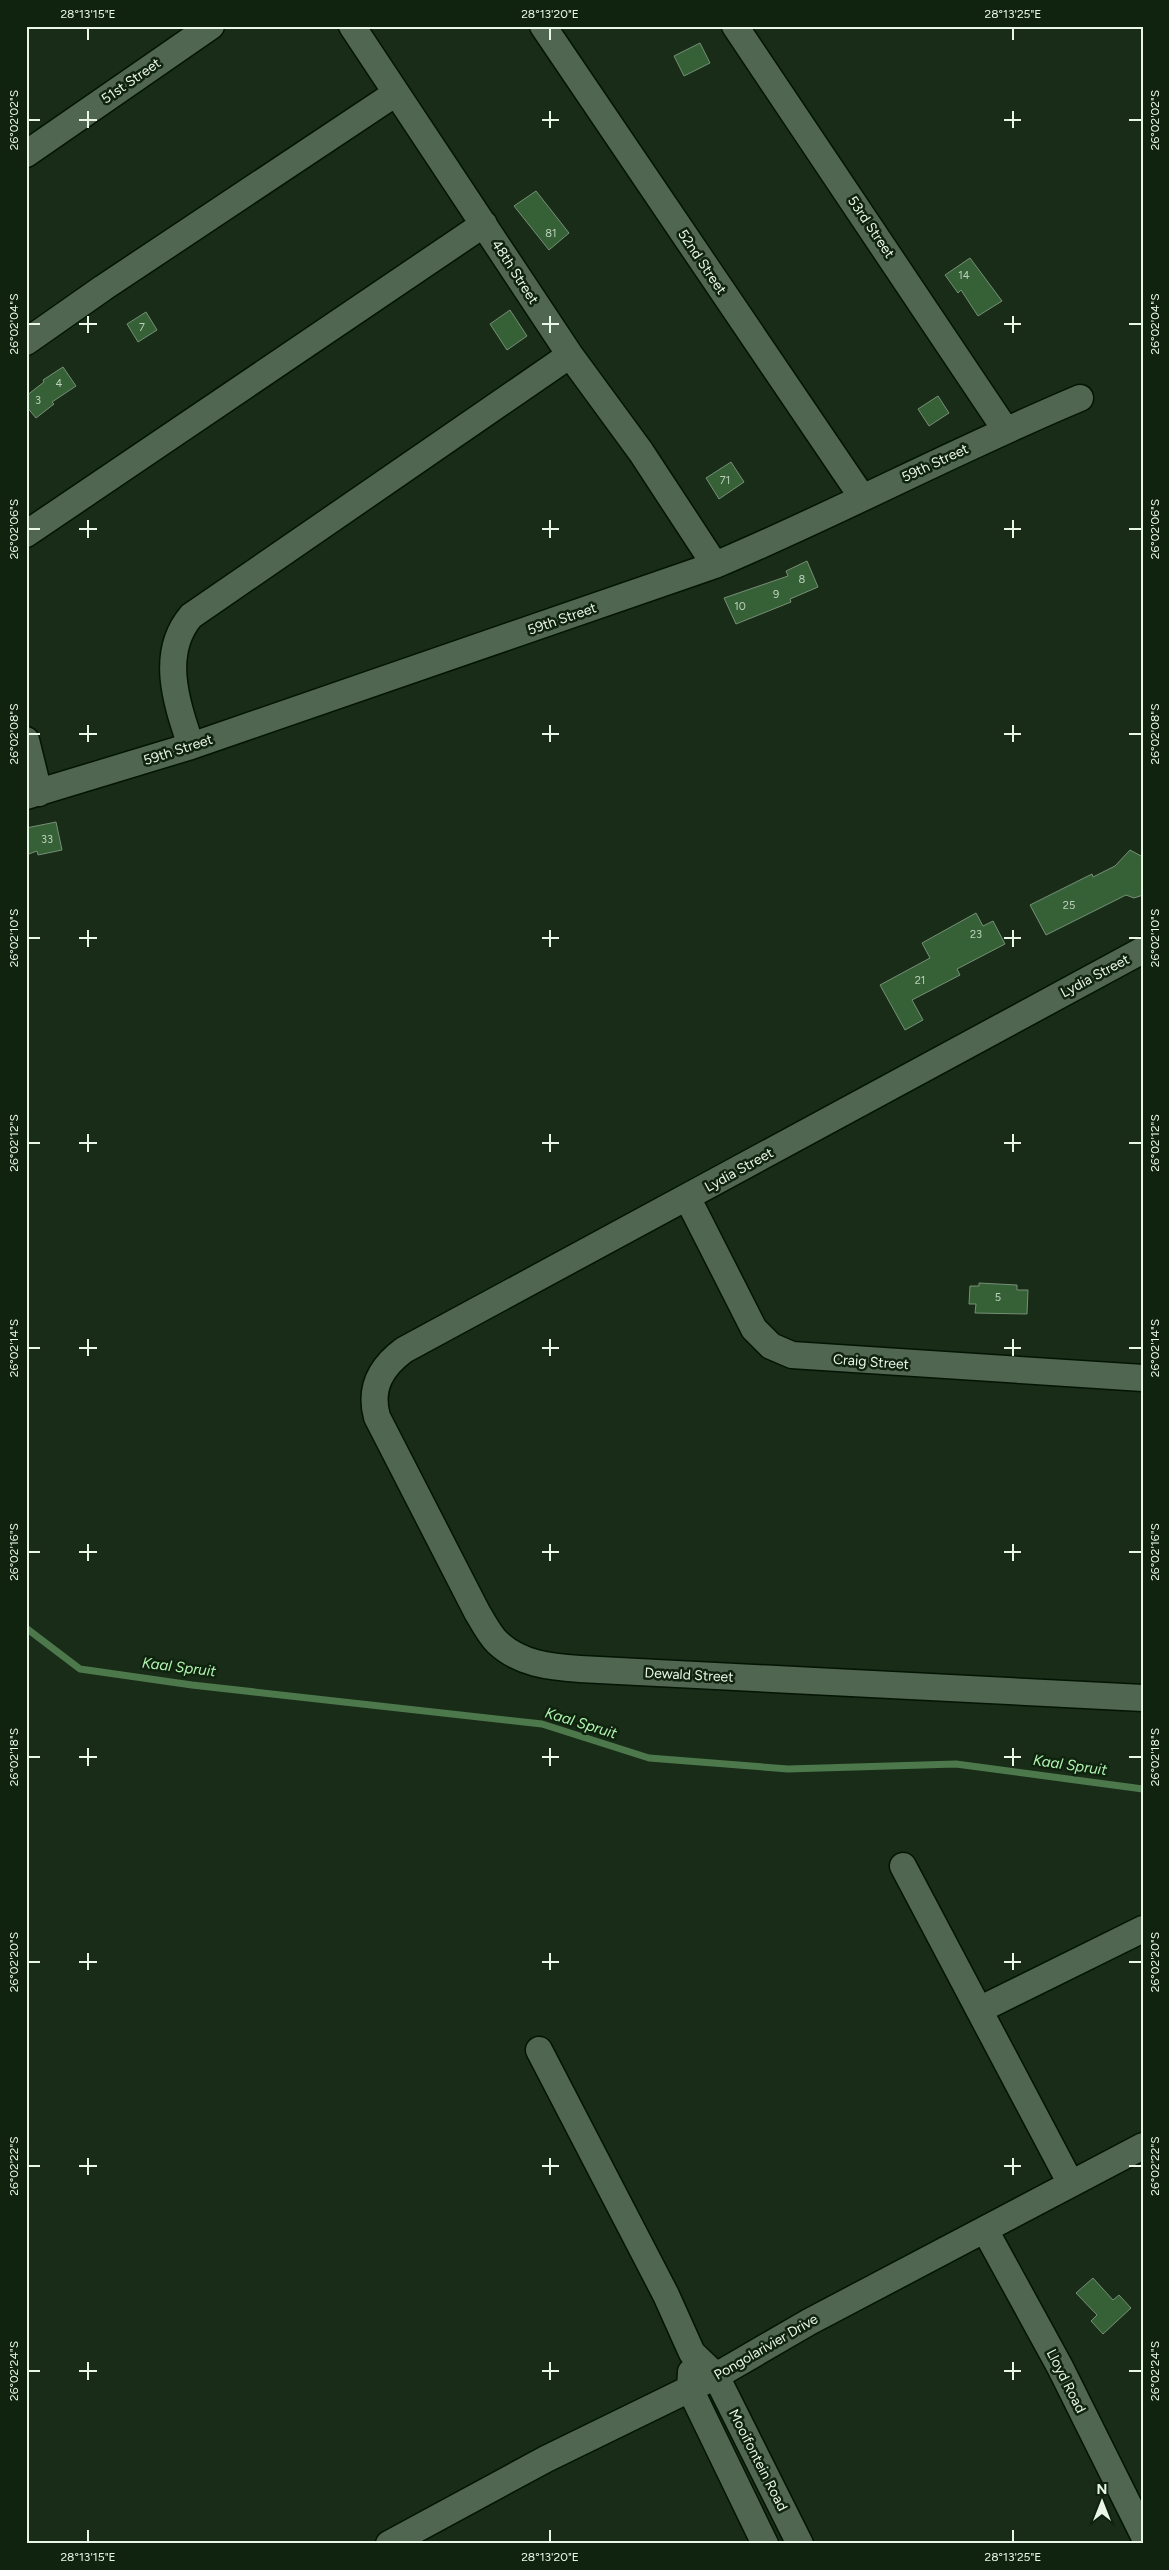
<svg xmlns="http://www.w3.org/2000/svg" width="1169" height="2570" font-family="Figtree,sans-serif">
<rect width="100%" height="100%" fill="#182c18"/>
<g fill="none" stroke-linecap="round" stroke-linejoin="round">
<path stroke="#4c784c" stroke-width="7" d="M26,1628L80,1669L192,1685L542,1724L649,1758L788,1769L956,1764L1143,1789"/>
</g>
<path fill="#366136" stroke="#778f77" d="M700,43L710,63L684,76L674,56Z
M536,191L569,233L549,250L514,206Z
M970,258L1002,301L978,316L961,290L958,293L945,275Z
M510,310L527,336L507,350L490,324Z
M146,312L157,330L138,342L127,324Z
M63,367L76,386L52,402L54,404L36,418L26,406V396L44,382L43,380Z
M938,396L949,413L929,426L918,409Z
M731,462L744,482L719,499L706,478Z
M807,561L818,587L790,599L791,602L736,624L724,598L788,576L786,571Z
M56,822L62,850L38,855L37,851L26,855V828Z
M1130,850L1143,857V895L1134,898L1126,895L1046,935L1030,905L1092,874L1093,877L1115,866Z
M976,913L983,926L993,921L1005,944L957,969L960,975L912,1000L923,1020L905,1030L880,985L930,958L922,943Z
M979,1283L1017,1285V1290H1028L1027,1314L975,1313L976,1304H969L970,1286H979Z
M1093,2278L1113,2300L1119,2295L1131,2308L1103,2334L1091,2321L1097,2315L1076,2293Z"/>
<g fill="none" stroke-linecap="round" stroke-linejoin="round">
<defs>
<path id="minor" d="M352,26L570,355L641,452L715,565
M543,26L862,497
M735,26L1005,429
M26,154L211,26
M26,342L103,288L396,93
M26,534L484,224
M26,740L39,793
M191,746C177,704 159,654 191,616L570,355
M26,796L191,746L715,565C838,513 956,450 1080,398
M1143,950L404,1350C381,1367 369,1388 377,1417L477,1612C483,1622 489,1634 497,1642C520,1664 550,1667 580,1669L1143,1698
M688,1199L754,1329L771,1346L792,1355L1143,1378
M903,1866L1071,2184
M979,2010L1143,1929
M539,2050L666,2295L692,2353L716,2376L800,2544
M985,2230L1060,2367L1143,2534
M691,2372L690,2389L765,2544
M389,2544L546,2459L716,2376L809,2322L1143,2146"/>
</defs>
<use href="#minor" stroke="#031404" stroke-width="29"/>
<use href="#minor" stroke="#506650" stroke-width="26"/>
</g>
<path fill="none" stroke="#e9f6e8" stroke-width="2" d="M88,28V40M550,28V40M1013,28V40M88,111V128M550,111V128M1013,111V128M28,120H40M79,120H97M542,120H559M1004,120H1021M1129,120H1142M88,316V333M550,316V333M1013,316V333M28,324H40M79,324H97M542,324H559M1004,324H1021M1129,324H1142M88,520V538M550,520V538M1013,520V538M28,529H40M79,529H97M542,529H559M1004,529H1021M1129,529H1142M88,725V742M550,725V742M1013,725V742M28,734H40M79,734H97M542,734H559M1004,734H1021M1129,734H1142M88,930V947M550,930V947M1013,930V947M28,938H40M79,938H97M542,938H559M1004,938H1021M1129,938H1142M88,1134V1152M550,1134V1152M1013,1134V1152M28,1143H40M79,1143H97M542,1143H559M1004,1143H1021M1129,1143H1142M88,1339V1356M550,1339V1356M1013,1339V1356M28,1348H40M79,1348H97M542,1348H559M1004,1348H1021M1129,1348H1142M88,1544V1561M550,1544V1561M1013,1544V1561M28,1552H40M79,1552H97M542,1552H559M1004,1552H1021M1129,1552H1142M88,1748V1766M550,1748V1766M1013,1748V1766M28,1757H40M79,1757H97M542,1757H559M1004,1757H1021M1129,1757H1142M88,1953V1970M550,1953V1970M1013,1953V1970M28,1962H40M79,1962H97M542,1962H559M1004,1962H1021M1129,1962H1142M88,2158V2175M550,2158V2175M1013,2158V2175M28,2166H40M79,2166H97M542,2166H559M1004,2166H1021M1129,2166H1142M88,2362V2380M550,2362V2380M1013,2362V2380M28,2371H40M79,2371H97M542,2371H559M1004,2371H1021M1129,2371H1142M88,2530V2542M550,2530V2542M1013,2530V2542"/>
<g text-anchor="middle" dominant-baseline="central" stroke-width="5" stroke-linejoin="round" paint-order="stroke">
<g font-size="11" fill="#bcd1bc">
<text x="551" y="233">81</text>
<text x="964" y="275">14</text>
<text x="142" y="327">7</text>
<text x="59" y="383">4</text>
<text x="38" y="400">3</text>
<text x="725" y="480">71</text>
<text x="802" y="579">8</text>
<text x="776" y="594">9</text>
<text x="740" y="606">10</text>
<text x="47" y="839">33</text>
<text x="1069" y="905">25</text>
<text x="976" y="934">23</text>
<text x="920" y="980">21</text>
<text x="998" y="1297">5</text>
</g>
<g font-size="14" fill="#e9f6e8" stroke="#0f230f">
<text transform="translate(131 81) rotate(-35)">51st Street</text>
<text transform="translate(871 227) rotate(56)">53rd Street</text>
<text transform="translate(702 262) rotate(56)">52nd Street</text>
<text transform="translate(515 272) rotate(57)">48th Street</text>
<text transform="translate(935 463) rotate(-25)">59th Street</text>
<text transform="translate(562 619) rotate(-19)">59th Street</text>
<text transform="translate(178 750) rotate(-18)">59th Street</text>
<text transform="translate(1095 976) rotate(-28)">Lydia Street</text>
<text transform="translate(739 1170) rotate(-29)">Lydia Street</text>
<text transform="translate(871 1362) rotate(4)">Craig Street</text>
<text transform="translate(689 1675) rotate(3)">Dewald Street</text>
<text transform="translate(766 2347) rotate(-30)">Pongolarivier Drive</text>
<text transform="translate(1066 2381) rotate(63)">Lloyd Road</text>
<text transform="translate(758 2460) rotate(63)">Mooifontein Road</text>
</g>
<g font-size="15" font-style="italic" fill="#b2f5b1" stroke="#0f230f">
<text transform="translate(179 1667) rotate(7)">Kaal Spruit</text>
<text transform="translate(581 1723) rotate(17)">Kaal Spruit</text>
<text transform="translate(1070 1765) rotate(8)">Kaal Spruit</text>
</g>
</g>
<rect width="1169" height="2570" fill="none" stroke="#0f230f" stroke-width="55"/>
<g transform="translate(1102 2502)" stroke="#0f230f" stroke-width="4" paint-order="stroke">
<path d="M0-4L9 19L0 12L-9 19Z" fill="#e9f6e8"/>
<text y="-8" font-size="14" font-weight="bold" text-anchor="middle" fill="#e9f6e8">N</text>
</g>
<rect x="28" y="28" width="1114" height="2514" fill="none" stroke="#e9f6e8" stroke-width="2"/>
<g font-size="12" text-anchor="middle" fill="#e9f6e8">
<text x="88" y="18">28°13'15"E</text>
<text x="550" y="18">28°13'20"E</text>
<text x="1013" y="18">28°13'25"E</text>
<text transform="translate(14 120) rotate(-90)" y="4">26°02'02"S</text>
<text transform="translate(1155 120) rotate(-90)" y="4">26°02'02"S</text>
<text transform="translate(14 324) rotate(-90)" y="4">26°02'04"S</text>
<text transform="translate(1155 324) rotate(-90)" y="4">26°02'04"S</text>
<text transform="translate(14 529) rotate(-90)" y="4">26°02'06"S</text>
<text transform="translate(1155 529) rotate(-90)" y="4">26°02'06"S</text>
<text transform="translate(14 734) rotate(-90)" y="4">26°02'08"S</text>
<text transform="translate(1155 734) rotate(-90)" y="4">26°02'08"S</text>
<text transform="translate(14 938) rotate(-90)" y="4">26°02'10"S</text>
<text transform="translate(1155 938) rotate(-90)" y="4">26°02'10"S</text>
<text transform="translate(14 1143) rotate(-90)" y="4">26°02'12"S</text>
<text transform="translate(1155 1143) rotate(-90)" y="4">26°02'12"S</text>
<text transform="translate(14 1348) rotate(-90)" y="4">26°02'14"S</text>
<text transform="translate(1155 1348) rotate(-90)" y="4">26°02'14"S</text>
<text transform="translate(14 1552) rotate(-90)" y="4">26°02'16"S</text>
<text transform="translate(1155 1552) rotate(-90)" y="4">26°02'16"S</text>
<text transform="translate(14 1757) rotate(-90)" y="4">26°02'18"S</text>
<text transform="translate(1155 1757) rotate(-90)" y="4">26°02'18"S</text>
<text transform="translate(14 1962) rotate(-90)" y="4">26°02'20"S</text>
<text transform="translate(1155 1962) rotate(-90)" y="4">26°02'20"S</text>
<text transform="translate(14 2166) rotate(-90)" y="4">26°02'22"S</text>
<text transform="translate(1155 2166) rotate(-90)" y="4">26°02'22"S</text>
<text transform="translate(14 2371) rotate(-90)" y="4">26°02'24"S</text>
<text transform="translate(1155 2371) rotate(-90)" y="4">26°02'24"S</text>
<text x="88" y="2561">28°13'15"E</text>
<text x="550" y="2561">28°13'20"E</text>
<text x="1013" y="2561">28°13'25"E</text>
</g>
</svg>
